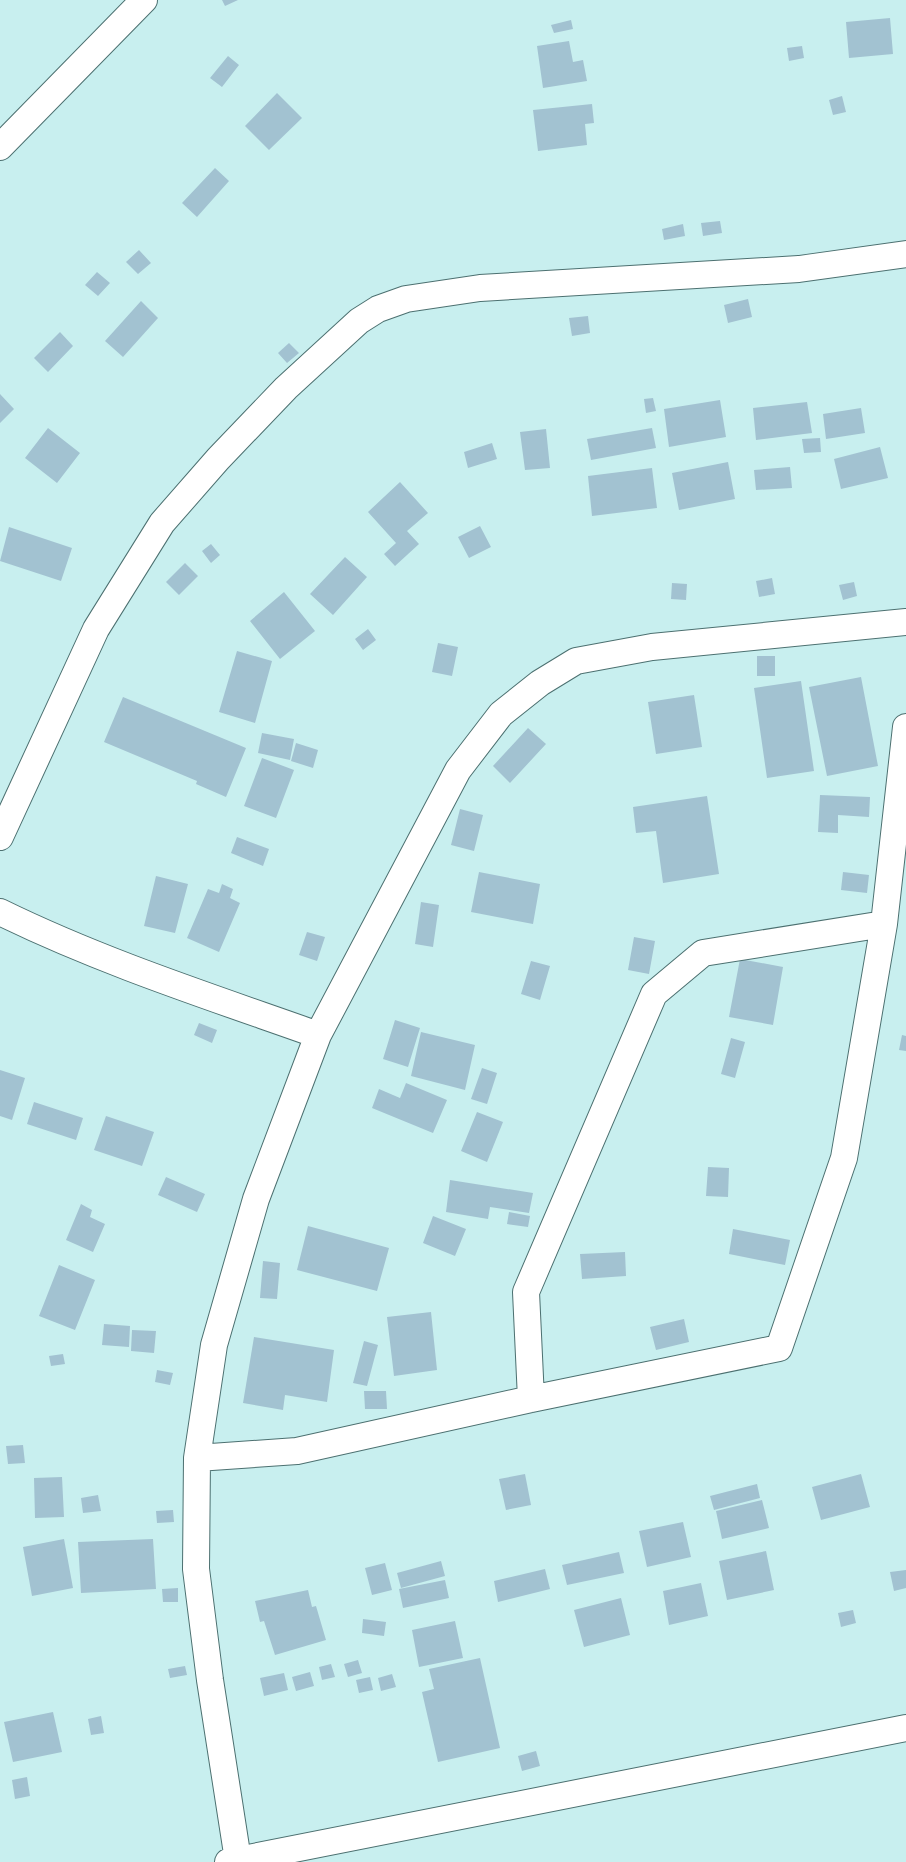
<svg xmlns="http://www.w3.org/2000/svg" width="906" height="1862" font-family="'IBM Plex Serif',serif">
<rect width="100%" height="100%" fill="#c8efef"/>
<path fill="#a2c2d1" d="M222,0H238L225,6Z
M890,18L893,54L849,58L846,22Z
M571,20L573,29L554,33L551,25Z
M569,41L573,62L583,60L587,81L543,88L537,46Z
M802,46L804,58L789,61L787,48Z
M228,56L239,65L222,87L210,78Z
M277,93L302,118L269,150L245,126Z
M842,96L846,112L833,115L829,100Z
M592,104L594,123L585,124L587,145L538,151L533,110Z
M215,168L229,181L197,217L182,203Z
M720,221L722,233L703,236L701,223Z
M683,224L685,236L664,240L662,229Z
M139,250L151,263L138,274L126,262Z
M97,272L110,283L98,296L85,285Z
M748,299L752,317L728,323L724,305Z
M141,301L158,318L123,357L105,341Z
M588,316L590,333L572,336L569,318Z
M60,332L73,346L48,372L34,358Z
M289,343L299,353L287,363L278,353Z
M0,394L14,409L0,423Z
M653,398L656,411L646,413L644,399Z
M720,400L726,437L669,447L664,409Z
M807,402L812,433L756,440L753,408Z
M861,408L865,433L826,439L823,414Z
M48,428L80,453L57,483L25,458Z
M652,428L656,448L591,460L587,439Z
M546,429L550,468L525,470L520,432Z
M820,438L821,452L804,453L802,439Z
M492,443L497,459L468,468L464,452Z
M880,447L888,478L841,489L834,459Z
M728,462L735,499L679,510L672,473Z
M790,467L792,488L756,490L754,470Z
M652,468L657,508L592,516L588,476Z
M400,482L428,513L407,531L419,544L395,566L384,554L396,543L368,512Z
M480,526L491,547L469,558L458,537Z
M9,527L72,548L61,581L0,561Z
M211,544L220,555L211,563L202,551Z
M345,557L367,577L333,615L310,594Z
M185,563L198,576L179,595L166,582Z
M772,578L775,594L759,597L756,581Z
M854,582L857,596L843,600L839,585Z
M672,583L687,584L686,600L671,599Z
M284,592L315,631L280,659L250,621Z
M368,629L376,640L363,650L355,639Z
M438,643L458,647L452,676L432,672Z
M237,651L272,661L255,723L219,712Z
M757,656H775V676H757Z
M861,677L878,766L827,776L809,687Z
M801,681L814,771L767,778L754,688Z
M694,695L702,747L656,754L648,702Z
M123,697L246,748L226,797L196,784L197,781L104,742Z
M528,728L546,744L510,783L493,766Z
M262,733L294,739L290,760L258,753Z
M296,743L318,750L313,768L291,761Z
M262,758L294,770L276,818L244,806Z
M820,795L870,797L869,817L838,815V833L818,832Z
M707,796L719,874L663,883L656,831L636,833L633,807Z
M460,809L483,815L474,851L451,845Z
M237,837L269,849L263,866L231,853Z
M479,872L540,884L533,924L471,912Z
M843,872L869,875L867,893L841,890Z
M156,876L188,884L175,933L144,926Z
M222,884L233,889L230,898L240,903L219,952L187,938L208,889L219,893Z
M421,902L439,905L433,947L415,944Z
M307,932L325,937L317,961L299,955Z
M634,937L655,941L649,974L628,970Z
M740,959L783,967L773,1025L729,1017Z
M531,961L550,966L540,1000L521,994Z
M395,1020L420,1028L408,1067L383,1059Z
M199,1023L217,1030L212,1043L194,1035Z
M421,1032L475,1045L465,1090L411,1076Z
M902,1035L906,1036V1051L899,1050Z
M731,1038L745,1042L735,1078L721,1074Z
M482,1068L497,1073L487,1104L471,1099Z
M0,1070L25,1078L12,1120L0,1116Z
M406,1083L447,1100L433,1133L372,1108L379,1089L400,1098Z
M34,1102L83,1118L76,1140L27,1124Z
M477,1112L503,1122L487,1162L461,1151Z
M106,1116L154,1132L142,1166L94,1150Z
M708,1167L729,1168L728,1197L706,1196Z
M166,1177L205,1194L197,1212L158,1195Z
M450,1180L533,1193L529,1213L490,1207L488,1219L446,1212Z
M81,1204L92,1210L90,1217L105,1224L93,1252L66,1240Z
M509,1212L530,1216L528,1227L507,1224Z
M433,1216L466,1229L455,1256L423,1243Z
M308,1226L389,1248L377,1291L297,1270Z
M733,1229L790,1240L785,1265L729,1254Z
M625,1252L626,1276L582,1279L580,1254Z
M263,1261L280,1263L277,1299L260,1298Z
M59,1265L95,1280L75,1330L39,1316Z
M431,1312L437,1370L394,1376L387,1317Z
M684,1319L689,1342L656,1350L650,1327Z
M104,1324L130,1326L129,1347L102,1345Z
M132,1330L156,1331L154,1353L131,1351Z
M254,1337L334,1350L327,1402L285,1395L283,1410L243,1403Z
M364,1341L378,1345L367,1386L353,1383Z
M63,1354L65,1364L51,1366L49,1356Z
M157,1370L173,1373L170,1385L155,1382Z
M364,1391H386L387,1409H365Z
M23,1445L25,1463L8,1464L6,1446Z
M525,1474L531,1505L506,1510L499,1479Z
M861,1474L870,1507L821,1520L812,1487Z
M62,1477L64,1517L35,1518L34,1478Z
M757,1484L760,1498L714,1510L710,1496Z
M98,1495L101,1511L83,1513L81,1498Z
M762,1500L769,1528L722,1539L716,1511Z
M173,1510L174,1522L157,1523L156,1511Z
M683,1522L691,1557L647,1567L639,1531Z
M64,1539L73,1588L32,1596L23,1547Z
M153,1539L156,1589L81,1593L78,1542Z
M766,1551L774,1590L727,1600L719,1561Z
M619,1552L624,1573L567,1585L562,1565Z
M441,1561L445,1576L401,1588L397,1573Z
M385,1563L392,1590L372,1595L365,1568Z
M545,1569L550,1589L498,1602L494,1581Z
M906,1570V1588L894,1591L890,1572Z
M445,1580L449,1598L403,1608L399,1589Z
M701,1583L708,1616L669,1625L663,1591Z
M178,1588V1602H163L162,1589Z
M308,1590L312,1607L316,1606L326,1640L275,1655L264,1621L260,1622L255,1601Z
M621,1598L630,1635L584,1647L574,1610Z
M853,1610L856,1623L841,1627L838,1613Z
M363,1619L386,1622L384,1636L362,1633Z
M455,1621L463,1658L419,1667L412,1630Z
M480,1658L500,1748L438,1762L422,1692L434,1689L429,1669Z
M358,1660L362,1673L348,1677L344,1664Z
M331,1664L335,1677L322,1680L319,1667Z
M185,1666L187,1675L170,1678L168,1669Z
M310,1672L314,1686L296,1691L292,1677Z
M284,1673L288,1690L264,1696L260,1678Z
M392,1674L396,1687L381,1691L378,1678Z
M370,1677L373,1690L359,1693L356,1680Z
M53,1712L62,1752L13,1762L4,1722Z
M101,1716L104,1733L91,1735L88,1719Z
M536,1751L540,1766L522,1771L518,1756Z
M27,1777L30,1796L15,1799L12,1780Z"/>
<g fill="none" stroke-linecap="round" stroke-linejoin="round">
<defs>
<path id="minor" d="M0,147L144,0
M0,837L96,629L162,523L218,459L286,388L359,321L378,309L406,299L480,288L799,269L906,254
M0,912C102,962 211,997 318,1035
M531,1399L526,1292L654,994L703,953L884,924
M197,1458L297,1451L531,1399L779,1348L844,1158L884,924L906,727
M238,1860L210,1680L196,1569L197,1458L214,1345L256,1199L318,1035L458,770L501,714L540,683L576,661L652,647L906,622
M228,1862L906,1728"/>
</defs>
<use href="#minor" stroke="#4c7070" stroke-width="28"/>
<use href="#minor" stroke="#fff" stroke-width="26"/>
</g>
</svg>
